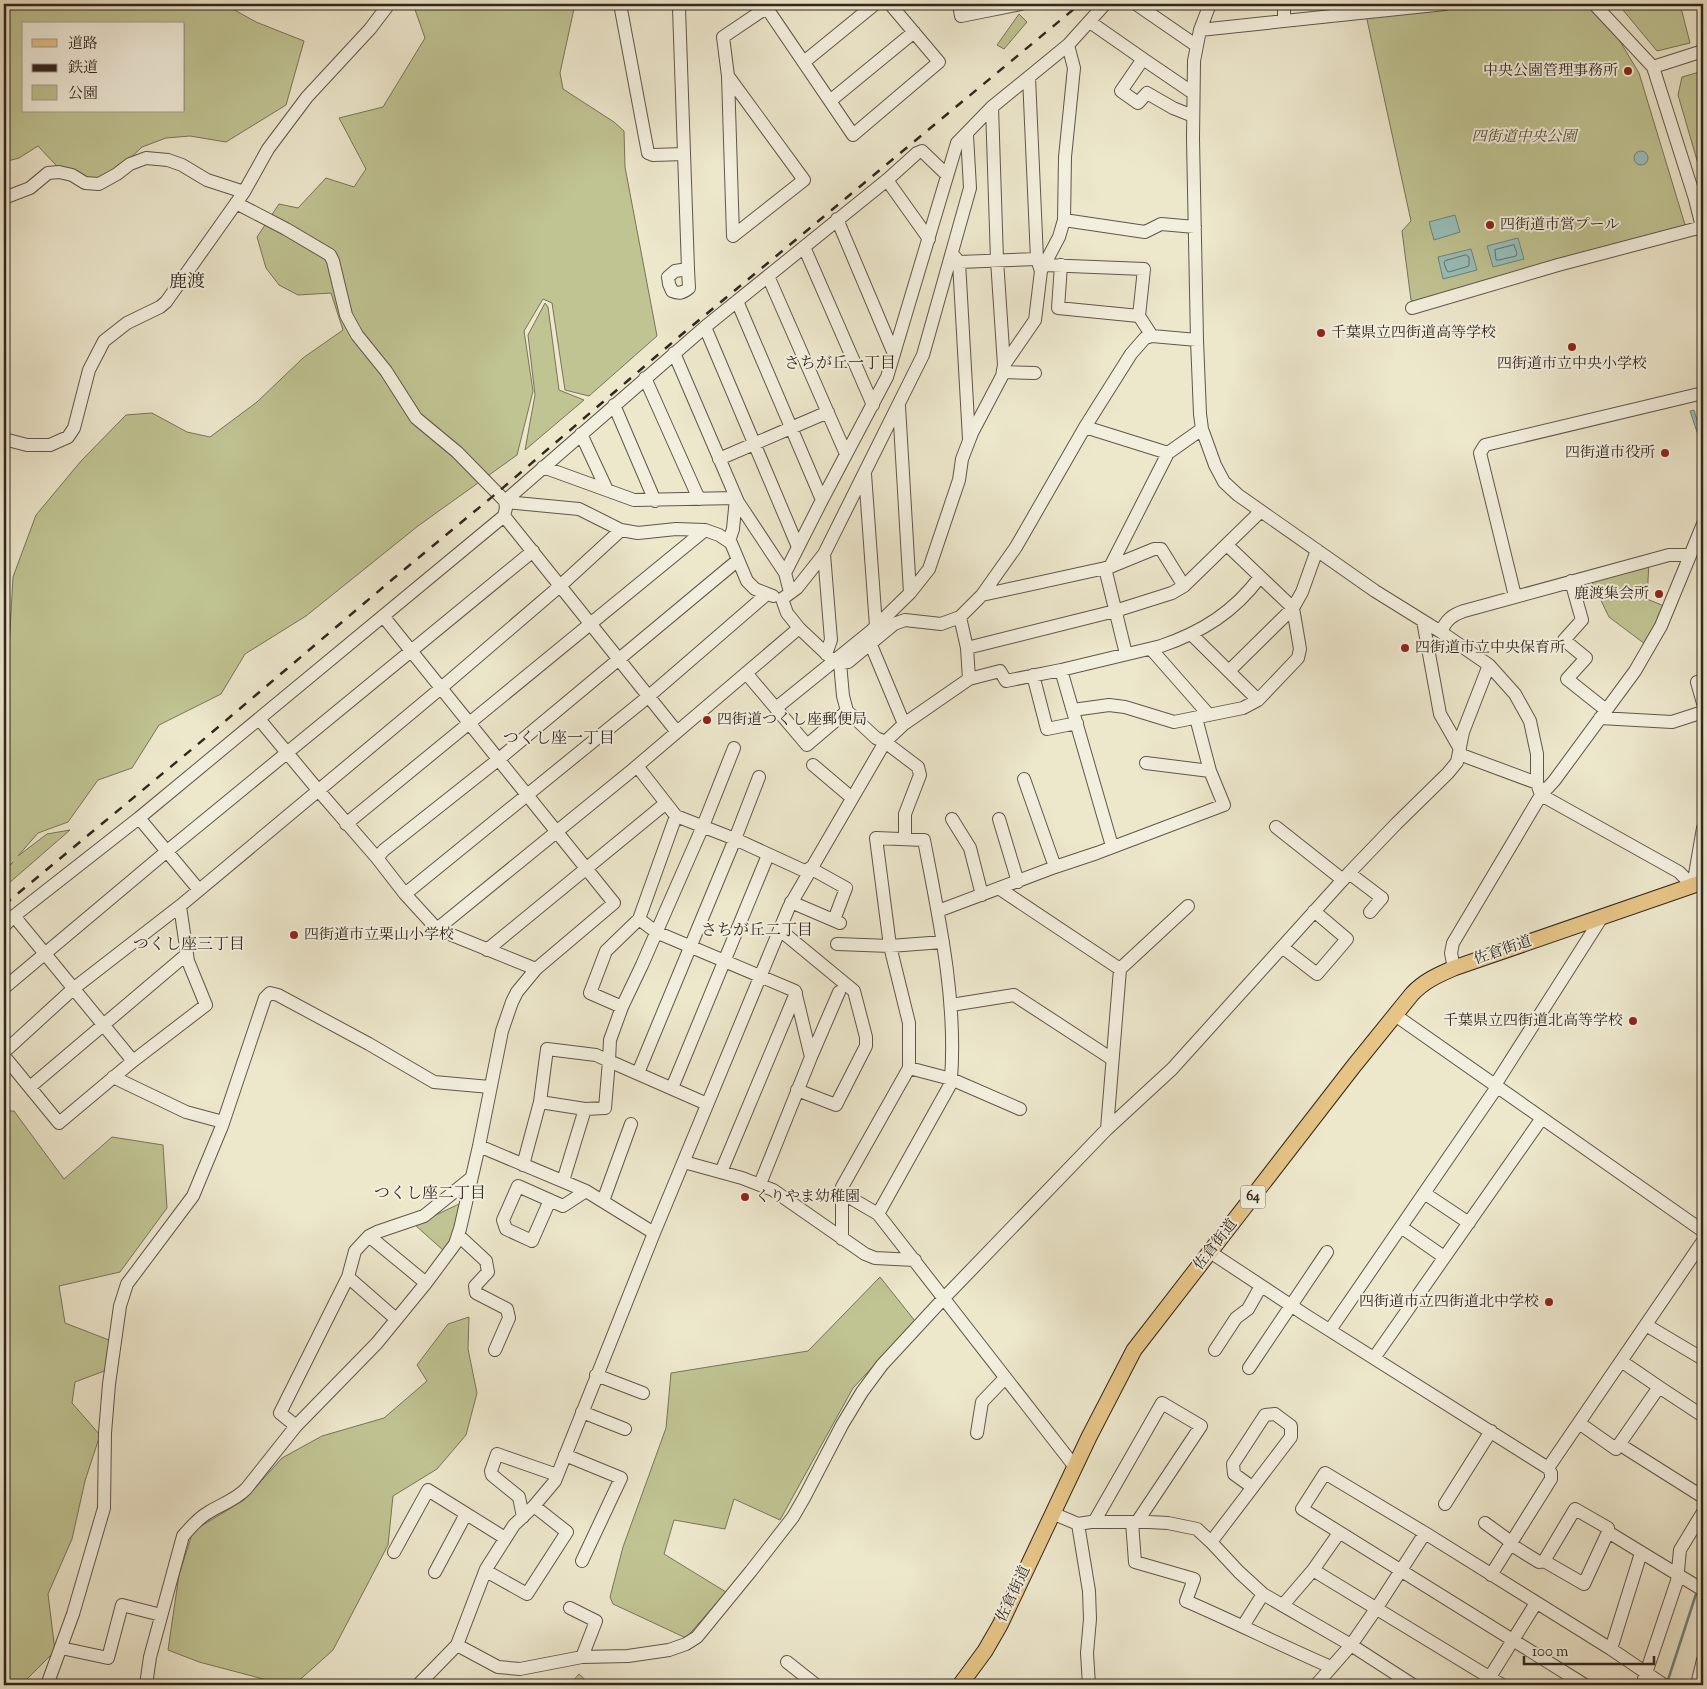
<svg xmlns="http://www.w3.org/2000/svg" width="1707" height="1689" font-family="'Sorts Mill Goudy','Noto Serif JP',serif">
<rect width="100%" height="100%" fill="#ede7cc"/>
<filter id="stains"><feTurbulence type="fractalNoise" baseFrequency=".004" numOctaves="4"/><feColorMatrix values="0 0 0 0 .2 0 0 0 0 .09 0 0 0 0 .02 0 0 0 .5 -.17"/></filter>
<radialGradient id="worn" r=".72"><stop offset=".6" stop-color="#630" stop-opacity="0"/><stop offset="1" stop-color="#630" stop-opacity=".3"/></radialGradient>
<path fill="#c0c392" stroke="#787458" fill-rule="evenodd" d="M4,4H224L256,22L304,41L286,105L226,142L190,136L166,138L142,147L114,173L87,188L69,179L38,146L19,158L4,162ZM24,24H184V111H24Z
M413,4H575L560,73L563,89L614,122L624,131L625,167L657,336L589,396L565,390L552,303L543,299L524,331L533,391L517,455L418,526L306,616L245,654L221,694L159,725L132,768L98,780L68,822L38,833L18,856L47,834L70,830L8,884L5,872L13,862L4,871V669L8,666L13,577L36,515L81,461L126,415L152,413L187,432L210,437L257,402L303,358L343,330L331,293L298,295L279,285L266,268L257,237L279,204L298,208L326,178L354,187L366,169L339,118L383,107L425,38Z
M1507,4H1585L1618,38L1639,73L1686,228L1415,302L1411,300L1402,231L1411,221L1366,15Z
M1618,4H1680L1690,43L1657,51Z
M1019,14L1027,22L1004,49L997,45Z
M1703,71V181L1678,95L1682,77Z
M545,303L548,307L559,390L584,400L525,450L535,395L528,335Z
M1649,562L1647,599L1664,606L1662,617L1645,644L1609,617L1591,580Z
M4,1111H14L64,1179L112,1137L163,1145L167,1208L120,1272L59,1286L65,1323L109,1340L107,1370L75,1382L72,1403L100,1435L85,1481L72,1539L48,1594L55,1651L25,1681L19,1685H4Z
M461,1203L455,1230L444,1251L415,1225Z
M880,1277L915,1321L853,1388L780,1520L734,1499L725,1529L674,1520L664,1554L726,1592L686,1638L613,1604L610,1597L623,1547L666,1428L671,1373L808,1351Z
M469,1317L468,1349L477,1393L466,1435L437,1469L393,1496L388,1545L333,1650L294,1685H286L199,1662L168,1650L179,1575L193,1531L244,1500L282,1458L322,1436L384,1418L427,1381L417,1365L448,1324Z
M579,1674L591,1685H569Z"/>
<path fill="#99bfba" stroke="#6f827c" d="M1634 158a7 7 0 1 1 14 0a7 7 0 1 1-14 0Z
M1455,215L1460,232L1434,240L1429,222Z
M1518,238L1524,259L1493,267L1487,246Z
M1471,249L1477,270L1443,279L1438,257Z
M1694,410L1703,440L1700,441L1690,411Z"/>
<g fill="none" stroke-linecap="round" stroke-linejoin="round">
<path stroke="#65726c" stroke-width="1" d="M1514,245L1517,253L1516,256L1499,260H1496L1495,250Z
M1466,255L1469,257V266L1449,272L1447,271L1444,263L1445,261Z"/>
<path stroke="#6f827c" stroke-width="2.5" d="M1699,1583L1703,1571
M1667,1683L1697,1591"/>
<defs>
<path id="minor" d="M620,4L648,153L653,155L684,154
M677,4L679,8L688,269L689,288C683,293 679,294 672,291L669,284L668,277L675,271L688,269
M764,4L853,135L939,62L890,4
M959,4L961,16L1021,4
M1136,4L1197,46
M1210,4L1200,30L1194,61L1193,139L1197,340L1200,414L1202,429L1215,465L1224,482L1238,495L1375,591L1441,632L1489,665L1515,694L1530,721L1537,754V783L1541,795L1679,872L1693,886
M1284,4V21
M1594,4L1653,67L1695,199L1703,231
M1090,22L1143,59
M1200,30L1445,4
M804,62L875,4
M1653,67L1703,51
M728,76L804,180L733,236
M1029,77L1037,259L1041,271
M830,101L914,32
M1193,116L1173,108L1147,93L1138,103L1121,91L1143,59L1193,93
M887,180L929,239
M4,198L30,188L48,173L59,172L72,175L85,183L99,184L117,174L130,164L146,158L168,160L182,165L207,180L244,192
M837,219L894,354
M1064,220L1145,232L1161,224L1195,227
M733,236L728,76L723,37L772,4
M804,247L873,405
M955,257L959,262L1037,259
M959,262L969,439
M1044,265L1144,269L1139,316L1152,336
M1061,265L1058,308L1139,316
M768,276L846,454
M737,301L822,500
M1412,308L1558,265L1702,227
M705,327L798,547
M674,353L738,502L785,573L790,592
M1004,365L1035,320L1041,271L1059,237L1064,220L1065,157L1074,68L1068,45
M1003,372L1035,373
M645,378L699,499
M614,405L655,501
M899,406L910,593
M1085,427L1168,453
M581,434L607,490
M4,439L27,445H50L68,437L74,428L89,370L104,341L127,323L160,307L166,302L244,192L268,149L307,97L370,29L389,4
M719,459L828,412
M543,467L634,500L736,498L733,529L729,541
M865,474L876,626
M505,501L705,327L887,180L917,153L922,151L947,175
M505,501L516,503L579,509L621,530L638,533L676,529L705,530L719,535L731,543L747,581L755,589L773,596
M504,516L677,732
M824,554L831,640L826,654
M1110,567L1168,453L1202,429
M1105,568L1126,654
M785,573L822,500L887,377L957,143L992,107L1068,45L1105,4
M1571,581L1582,620L1564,640L1586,658L1567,679L1606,710
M982,595L1110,567L1154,549H1161L1184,586
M1515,596L1480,453L1485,445L1703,393
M782,599L787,613L799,628L834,661L840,663L848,662L894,624L905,620L941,624L960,617L982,595L1016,547L1085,427L1131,354L1145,338L1152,336L1197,340
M782,599L797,588L824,554L923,355L970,188L967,135
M960,617L967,648L969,679
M1423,621L1440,714L1460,749
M1441,632C1446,620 1452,615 1464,611L1669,555H1690
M1191,634L1258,700
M871,645L904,724
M967,648L1115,611L1172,593L1184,586L1260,512
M1151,649L1209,715
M840,663L843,696L847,711L876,738L885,742L918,767L920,775L905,814V838
M1061,670L1112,846
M1229,671L1293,608L1302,592L1317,550
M746,673L807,745L847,711
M1033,675L1047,729L1077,723
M1697,682L1703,703
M776,708L870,632L910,593L929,569L959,480L962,459L972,433L1002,376L1004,365L997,260L992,107
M1073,710L1109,705L1125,707L1174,722L1243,708L1258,700L1298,658L1300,649L1293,608L1227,545
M1600,718L1672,722L1703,712
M259,719L318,790L377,858L405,894L437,929L536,969
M1459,754L1537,783
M1146,763L1210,771
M813,765L852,798
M637,766L676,816L735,839L807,872
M139,818L199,890
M952,819L970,848L982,895
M999,819L1018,882
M346,824L705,530
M1276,827L1343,880
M377,858L384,850L499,759L738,560
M1055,867L1097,853L1224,805L1210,771L1196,718
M810,868L846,888L834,920
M1349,873L1382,898L1370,912
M1693,886L1703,828
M1000,889L1120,969L1107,1129
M405,894L649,696L767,594
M791,902L840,923
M938,911L1055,867L1024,779
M639,919L656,932L795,991L811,1057L760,1184
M4,926L14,916
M437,929L630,772L799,628
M780,930L854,991L866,1037V1046L836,1105L797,1090
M837,944L890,946L943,942
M1282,947L1317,974L1347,939L1314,911
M487,950L666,803
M1454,968L1451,953L1453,943L1541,795L1554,781L1635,671L1661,626L1703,524
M1120,969L1188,906
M4,988L166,852L533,551
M951,1005L1014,995L1112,1059
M622,1007L590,993L606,951L639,919L676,816
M1395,1015L1703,1231
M4,1052L73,989L180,906L441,688L560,586L621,530
M4,1056L59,1123L133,1061L206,1005L188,961L180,906
M811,1057L839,992
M133,1061L14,916L139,818L504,516L506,508L505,501L457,452L416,418L386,371L357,335L346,315L333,261L330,255L286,229L236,203
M909,1068L951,1079L1020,1109
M638,1073L735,839L759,777
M113,1077L186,1112L223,1122
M1495,1085L1602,917
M30,1087L187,954
M672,1088L768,855
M707,1104L609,1061L610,1040L622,1007L642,965L703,826L734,748
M479,1146L586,1191L654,1233
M684,1162L742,1178L773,1190L865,1254L875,1258L915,1260
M523,1165L540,1102L547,1049L596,1055L609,1061L605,1108L585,1109L540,1102
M721,1172L796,993
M563,1181L585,1109
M842,1193L878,1214L1075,1467
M1424,1193L1469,1223
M550,1200L532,1241L506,1229L503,1220L518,1186L563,1206L586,1191
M603,1201L631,1124
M1401,1227L1444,1257
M458,1235L486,1261L488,1272L475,1286L476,1293L507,1309L509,1318L495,1350
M369,1236L426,1283
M842,1239V1187L909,1068V1023L890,946L876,838L924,840C939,918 957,999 951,1079L950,1085L878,1214
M1210,1252L1307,1316L1548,1468L1703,1241
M348,1277L396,1319
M1646,1325L1703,1359
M1330,1330L1497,1087
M1215,1350L1236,1318L1248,1309L1261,1286
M1374,1358L1542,1118
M1249,1368L1327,1252
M596,1375L643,1393
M1659,1387L1703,1416
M582,1412L625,1429
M1579,1423L1616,1449L1659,1387L1621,1361
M296,1426L280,1413L348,1277L355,1251L369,1236L377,1232L424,1216L470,1179
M977,1433L982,1402L1005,1378
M1619,1444L1703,1497
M565,1455L621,1478L582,1561
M1445,1504L1491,1431
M1052,1513L1078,1524L1091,1522H1149L1168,1523L1197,1529L1211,1542L1239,1572L1263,1594L1351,1645L1413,1685
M523,1517L519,1497L492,1475L491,1471L497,1454L557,1475
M1094,1522L1162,1403L1201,1426L1137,1522
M1132,1522L1135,1562L1194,1579L1186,1601C1235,1622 1282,1646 1331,1667
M1485,1523L1507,1539L1510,1544L1539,1562L1544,1561L1575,1509L1608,1528V1532L1703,1590
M1078,1524L1089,1591L1090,1619L1087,1653L1089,1685
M1211,1542L1291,1437V1426L1275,1414L1265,1415L1233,1464L1234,1474L1252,1487
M394,1552L428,1490L505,1538
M1544,1561L1584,1584L1608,1532
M1313,1570L1502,1685
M486,1571L527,1594L567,1532L534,1506
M435,1572L466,1514
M1491,1575L1551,1479V1473L1548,1468
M1283,1605L1313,1570L1339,1533
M570,1608L596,1621L582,1657
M1243,1626L1263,1594
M457,1645L498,1667L520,1669L582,1657L628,1656L669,1650L686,1644L697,1637L751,1571L793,1517L804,1498L842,1425L862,1392L882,1365L943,1299L1107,1129L1172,1069L1349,873L1396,824L1448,773L1457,762L1463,732L1489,665
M61,1648L108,1658L122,1605L161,1615
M1611,1649L1641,1553
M787,1662L816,1685
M47,1685L73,1614L104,1508L105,1433L109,1384L120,1306L127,1284L193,1196L222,1126L265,998L270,993L278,995L369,1044L434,1082L490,1087
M146,1685L150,1657L183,1536C191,1527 198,1518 209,1512C222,1504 235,1500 246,1489L296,1426L377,1343L426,1283L455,1244L460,1229L479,1146L502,1031L512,1002L517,992L536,969L614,903L383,616
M418,1685L457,1645L486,1569L514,1525L534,1506L555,1481L654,1233L789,907L885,742L904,724L969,679L1000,671L1006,681L1061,670L1161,646C1202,632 1234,612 1260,577
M1316,1685L1351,1645L1376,1609L1425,1533
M1485,1685L1536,1603
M1585,1685L1302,1509L1325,1473L1425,1533L1611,1649L1664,1685
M1642,1685L1677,1581L1680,1550L1703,1512
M1697,1685L1703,1660"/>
<path id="major" d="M960,1685L985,1651L1000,1625L1089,1437L1134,1350L1353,1067L1412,994C1424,981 1438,975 1454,968L1703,882"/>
</defs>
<use href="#minor" stroke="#60564a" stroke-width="14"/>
<use href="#major" stroke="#31261e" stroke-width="17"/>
<use href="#minor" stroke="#f3efde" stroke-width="12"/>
<use href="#major" stroke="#e6c486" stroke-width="15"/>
<path stroke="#31261e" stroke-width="2.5" stroke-dasharray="9 9" stroke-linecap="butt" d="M4,905L197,745L394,578L498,492L681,335L1080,4"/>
</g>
<g fill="#8f2418" stroke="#f3efde" stroke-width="2">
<circle cx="1628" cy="71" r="5"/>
<circle cx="1490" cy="225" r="5"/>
<circle cx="1321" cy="333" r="5"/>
<circle cx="1572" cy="347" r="5"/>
<circle cx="1665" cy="453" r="5"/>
<circle cx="1659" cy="594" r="5"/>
<circle cx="1405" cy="648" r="5"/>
<circle cx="707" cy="720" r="5"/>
<circle cx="294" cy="935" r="5"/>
<circle cx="1633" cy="1021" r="5"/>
<circle cx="745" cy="1197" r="5"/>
<circle cx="1549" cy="1302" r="5"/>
</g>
<g text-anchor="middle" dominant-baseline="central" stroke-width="4" stroke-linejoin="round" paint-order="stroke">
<rect fill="#f3efde" stroke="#6b6258" stroke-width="1" x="1240.5" y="1185.5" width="25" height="23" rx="4"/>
<g font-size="14" font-weight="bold" fill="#31261e">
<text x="1253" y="1197">64</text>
</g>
<g font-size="15" fill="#31261e" stroke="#f3efde" text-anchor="start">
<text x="1618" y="71" text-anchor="end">中央公園管理事務所</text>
<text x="1500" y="225">四街道市営プール</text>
<text x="1331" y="333">千葉県立四街道高等学校</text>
<text x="1572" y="364" text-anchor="middle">四街道市立中央小学校</text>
<text x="1655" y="453" text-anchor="end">四街道市役所</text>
<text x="1649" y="594" text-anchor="end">鹿渡集会所</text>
<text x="1415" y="648">四街道市立中央保育所</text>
<text x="717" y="720">四街道つくし座郵便局</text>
<text x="304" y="935">四街道市立栗山小学校</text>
<text x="1623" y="1021" text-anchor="end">千葉県立四街道北高等学校</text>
<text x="755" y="1197">くりやま幼稚園</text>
<text x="1539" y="1302" text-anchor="end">四街道市立四街道北中学校</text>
</g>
<g font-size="15" font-style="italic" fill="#554d3b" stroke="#f3efde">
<text x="1524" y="137">四街道中央公園</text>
</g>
<g font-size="15" fill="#31261e" stroke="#f3efde">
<text transform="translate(1503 951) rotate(-19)">佐倉街道</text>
<text transform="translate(1216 1245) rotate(-52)">佐倉街道</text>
<text transform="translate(1014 1594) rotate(-65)">佐倉街道</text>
</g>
<g font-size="16" fill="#31261e" stroke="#f3efde">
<text x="840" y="364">さちが丘一丁目</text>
<text x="559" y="739">つくし座一丁目</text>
<text x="757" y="931">さちが丘二丁目</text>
<text x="189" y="945">つくし座三丁目</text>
<text x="430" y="1194">つくし座二丁目</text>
</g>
<g font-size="18" fill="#31261e" stroke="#f3efde">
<text x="187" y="283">鹿渡</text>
</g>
</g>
<rect width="1707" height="1689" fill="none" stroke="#ede7cc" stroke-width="20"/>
<rect x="5" y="5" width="1697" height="1679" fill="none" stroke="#31261e" stroke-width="2.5"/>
<rect x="10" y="10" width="1687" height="1669" fill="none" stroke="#31261e"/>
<rect x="22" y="22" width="162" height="90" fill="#f3efde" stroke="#a59f91"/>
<rect x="32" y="39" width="25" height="8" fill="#e6c486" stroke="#a59f91"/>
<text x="68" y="48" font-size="15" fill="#31261e">道路</text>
<rect x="32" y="64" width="25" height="8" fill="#31261e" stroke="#a59f91"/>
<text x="68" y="72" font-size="15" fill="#31261e">鉄道</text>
<rect x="32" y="85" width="25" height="15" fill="#c0c392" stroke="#a59f91"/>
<text x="68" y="98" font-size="15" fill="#31261e">公園</text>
<path d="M1524 1656v8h130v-8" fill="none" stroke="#31261e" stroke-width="2.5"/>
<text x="1532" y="1656" font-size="15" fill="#31261e" stroke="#f3efde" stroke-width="4" paint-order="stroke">100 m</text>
<rect width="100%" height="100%" filter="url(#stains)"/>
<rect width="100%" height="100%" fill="url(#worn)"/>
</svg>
